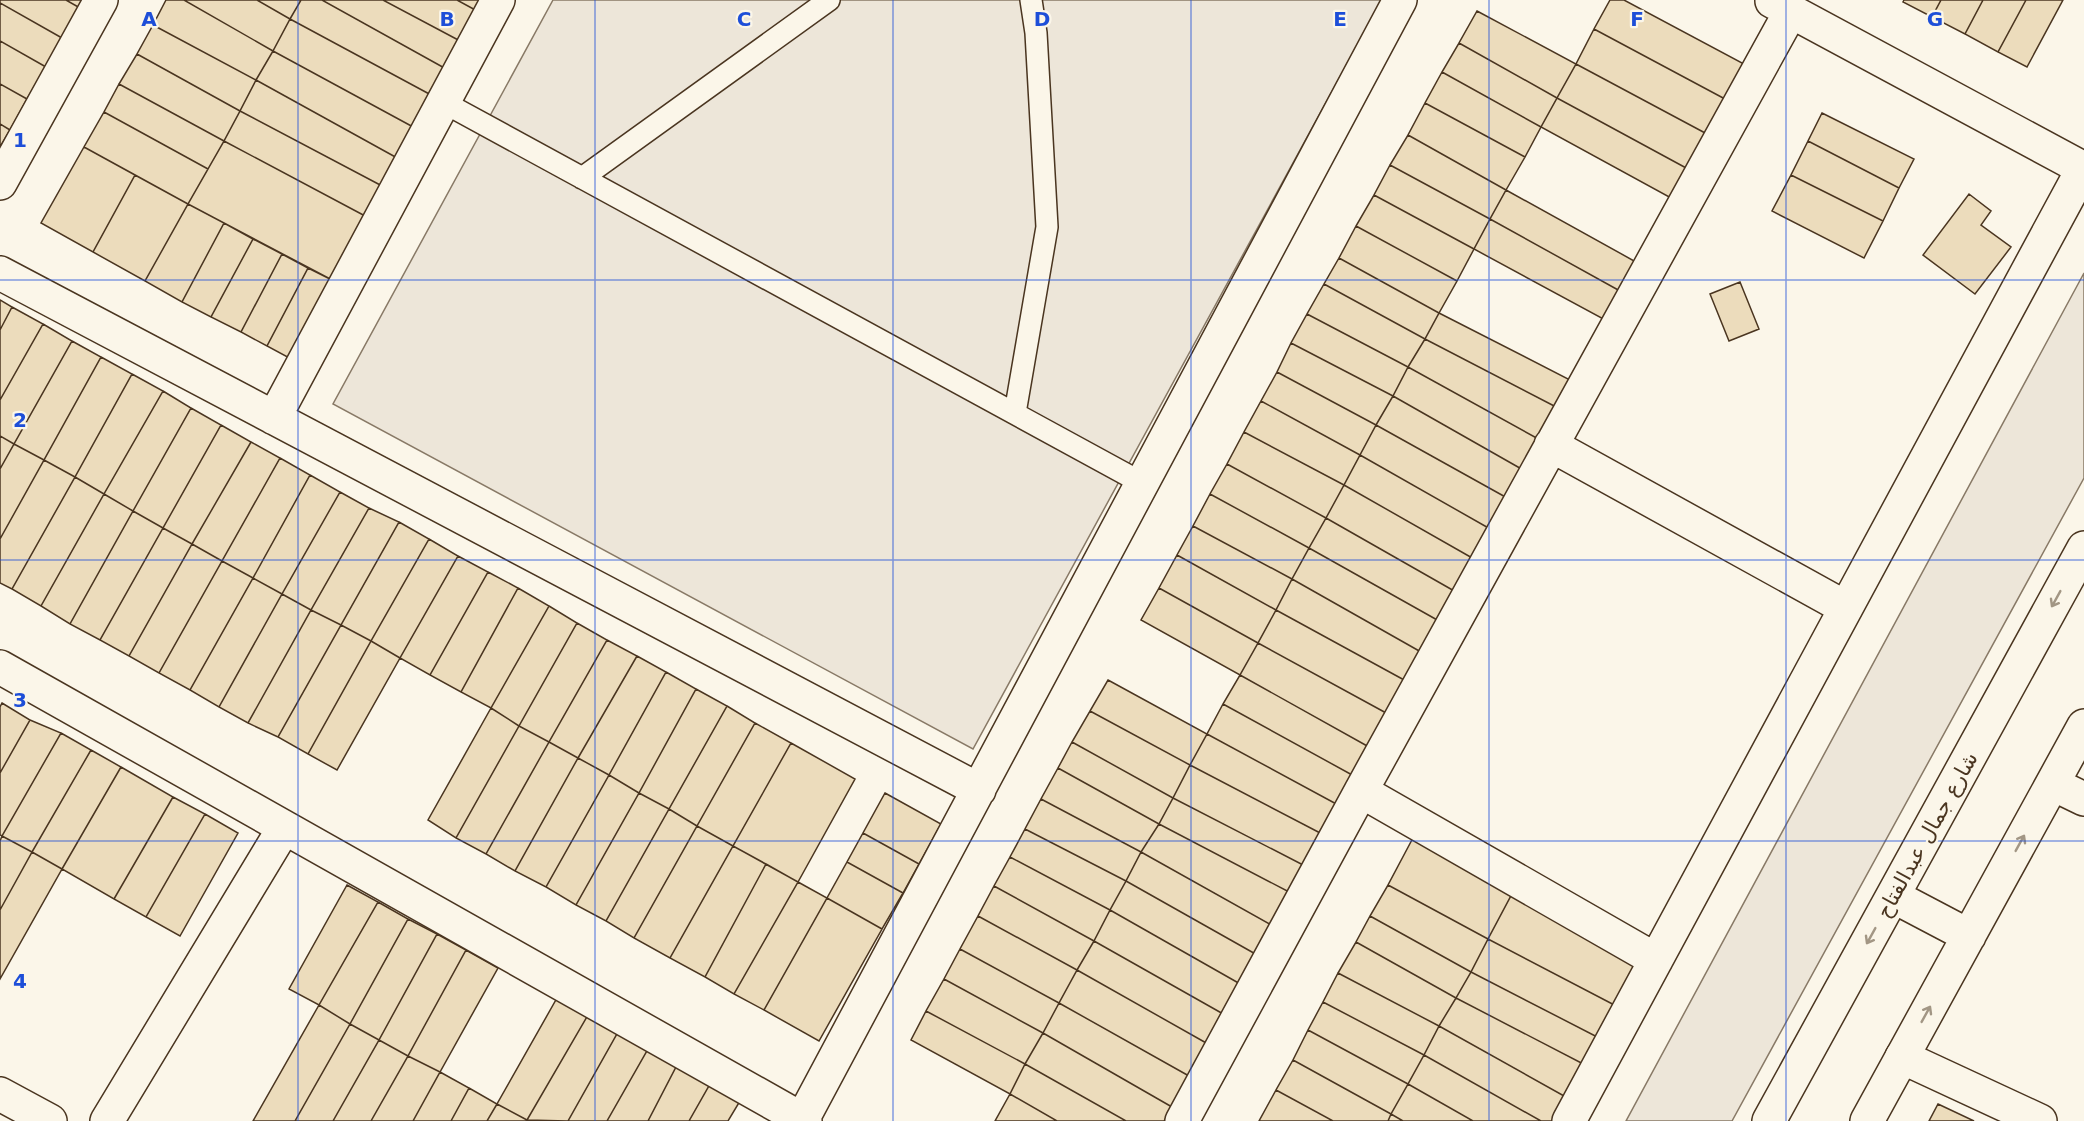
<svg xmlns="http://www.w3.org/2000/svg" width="2084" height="1121" font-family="'DejaVu Sans',Cairo,sans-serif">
<rect width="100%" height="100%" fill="#fbf6e9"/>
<path fill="#ede6d9" stroke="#887966" stroke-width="1.5" d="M553,0H1382L973,749L333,404Z
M2084,273V478L1732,1121H1626Z"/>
<path fill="#ecdcbc" stroke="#4a3520" stroke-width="1.5" d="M0,0H66L80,8L62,38L0,3Z
M66,0H84L80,8Z
M166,0H184L273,51L256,80L153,25Z
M184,0H257L290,19L273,51Z
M257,0H301L290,19Z
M301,0H322L448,70L433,96L290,19Z
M322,0H383L462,42L448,70Z
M383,0H457L479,12L462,42Z
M457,0H485L479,12Z
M1610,0H1624L1744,64L1725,99L1594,29Z
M1904,0H1941L1932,17L1903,2Z
M1941,0H1983L1965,34L1932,17Z
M1983,0H2026L1998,52L1965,34Z
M2026,0H2063L2027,67L1998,52Z
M0,3L62,38L46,67L0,41Z
M1477,11L1576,64L1557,98L1459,43Z
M290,19L433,96L415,128L273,51Z
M153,25L256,80L240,111L137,54Z
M1594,29L1725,99L1707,134L1576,64Z
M0,41L46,67L27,99L0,84Z
M1459,43L1557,98L1541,127L1442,72Z
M273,51L415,128L399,159L256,80Z
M137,54L240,111L224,141L119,84Z
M1576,64L1707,134L1688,169L1557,98Z
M1442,72L1541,127L1525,157L1425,103Z
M256,80L399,159L384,187L240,111Z
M0,84L27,99L10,130L0,124Z
M119,84L224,141L208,169L104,112Z
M1557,98L1688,169L1671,198L1541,127Z
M1425,103L1525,157L1506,190L1408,135Z
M240,111L384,187L367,217L224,141Z
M104,112L208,169L188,204L84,147Z
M1822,113L1914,159L1899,188L1808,141Z
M0,124L10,130L0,147Z
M1408,135L1506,190L1490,219L1390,165Z
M224,141L367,217L334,281L188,204Z
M1808,141L1899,188L1883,221L1791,175Z
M84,147L135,175L93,252L41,223Z
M1390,165L1490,219L1474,249L1374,195Z
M135,175L188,204L145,281L93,252Z
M1791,175L1883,221L1864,258L1772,211Z
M1506,190L1636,262L1620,291L1490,219Z
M1969,194L1991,211L1981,225L2011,247L1975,294L1923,255Z
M1374,195L1474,249L1457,281L1356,226Z
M188,204L224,223L182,302L145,281Z
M1490,219L1620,291L1607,321L1474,249Z
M224,223L253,239L211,317L182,302Z
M1356,226L1457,281L1439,313L1339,258Z
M253,239L282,254L241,332L211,317Z
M282,254L308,268L267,346L241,332Z
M1339,258L1439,313L1425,339L1324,284Z
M308,268L334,281L293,360L267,346Z
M1740,282L1759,329L1729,341L1710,294Z
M1324,284L1425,339L1408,367L1307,314Z
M0,300L12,307L0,330Z
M12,307L43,324L0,400V330Z
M1439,313L1574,382L1560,409L1425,339Z
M1307,314L1408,367L1393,396L1291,343Z
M43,324L72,341L14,444L0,436V400Z
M1425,339L1560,409L1542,441L1408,367Z
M72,341L101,357L44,460L14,444Z
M1291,343L1393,396L1376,425L1277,372Z
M101,357L132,374L75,477L44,460Z
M1408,367L1542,441L1525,471L1393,396Z
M1277,372L1376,425L1360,455L1261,401Z
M132,374L163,391L104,494L75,477Z
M163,391L191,408L133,511L104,494Z
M1393,396L1525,471L1509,499L1376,425Z
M1261,401L1360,455L1344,485L1244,432Z
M191,408L221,425L163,528L133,511Z
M221,425L251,442L192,544L163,528Z
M1376,425L1509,499L1492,530L1360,455Z
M1244,432L1344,485L1326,518L1227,464Z
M0,436L14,444L0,469Z
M251,442L280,458L222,561L192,544Z
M14,444L44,460L0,539V469Z
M1360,455L1492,530L1474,559L1344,485Z
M280,458L310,475L253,578L222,561Z
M44,460L75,477L12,589L0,583V539Z
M1227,464L1326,518L1309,548L1210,494Z
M310,475L340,492L282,594L253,578Z
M75,477L104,494L41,606L12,589Z
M1344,485L1474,559L1456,592L1326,518Z
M340,492L369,508L311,610L282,594Z
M104,494L133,511L70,624L41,606Z
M1210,494L1309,548L1292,579L1193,526Z
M369,508L399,522L341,625L311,610Z
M133,511L163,528L100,640L70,624Z
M1326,518L1456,592L1439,621L1309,548Z
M399,522L429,539L371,641L341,625Z
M1193,526L1292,579L1276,610L1177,555Z
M163,528L192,544L129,656L100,640Z
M429,539L458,556L400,658L371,641Z
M192,544L222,561L159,673L129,656Z
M1309,548L1439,621L1421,652L1292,579Z
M1177,555L1276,610L1258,643L1159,588Z
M458,556L488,572L430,675L400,658Z
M222,561L253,578L190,690L159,673Z
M488,572L518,588L461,692L430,675Z
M253,578L282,594L219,707L190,690Z
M1292,579L1421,652L1406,681L1276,610Z
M518,588L549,606L491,708L461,692Z
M1159,588L1258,643L1240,675L1141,620Z
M282,594L311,610L248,723L219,707Z
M549,606L577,623L519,726L491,708Z
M311,610L341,625L278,737L248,723Z
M1276,610L1406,681L1388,714L1258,643Z
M577,623L607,640L549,742L519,726Z
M341,625L371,641L308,754L278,737Z
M607,640L637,656L578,758L549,742Z
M371,641L400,658L337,770L308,754Z
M1258,643L1388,714L1369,747L1240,675Z
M637,656L666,672L609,775L578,758Z
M666,672L696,689L639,793L609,775Z
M1240,675L1369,747L1354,776L1223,704Z
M1108,680L1207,734L1190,765L1090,711Z
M696,689L727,706L669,809L639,793Z
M2,703L30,720L0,773V707Z
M1223,704L1354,776L1340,806L1207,734Z
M727,706L755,723L697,826L669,809Z
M491,708L519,726L456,838L428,820Z
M1090,711L1190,765L1173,798L1072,742Z
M30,720L61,733L2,836L0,835V773Z
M755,723L791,743L733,846L697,826Z
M519,726L549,742L486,854L456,838Z
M61,733L91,750L32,852L2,836Z
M1207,734L1340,806L1324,835L1190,765Z
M549,742L578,758L515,871L486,854Z
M1072,742L1173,798L1159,824L1058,768Z
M791,743L855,779L798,882L733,846Z
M91,750L121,767L62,869L32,852Z
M578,758L609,775L546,887L515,871Z
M1190,765L1324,835L1307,867L1173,798Z
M121,767L173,797L114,899L62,869Z
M1058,768L1159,824L1141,852L1041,799Z
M609,775L639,793L576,905L546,887Z
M639,793L669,809L606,921L576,905Z
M885,793L941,824L919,864L863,833Z
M173,797L205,814L146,917L114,899Z
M1173,798L1307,867L1293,894L1159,824Z
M1041,799L1141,852L1126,881L1025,829Z
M669,809L697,826L634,938L606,921Z
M205,814L238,833L180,936L146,917Z
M1159,824L1293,894L1275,927L1141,852Z
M697,826L733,846L670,958L634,938Z
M1025,829L1126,881L1110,910L1010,857Z
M863,833L919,864L903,893L847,862Z
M2,836L32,852L0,910V841Z
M1414,836L1514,890L1488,939L1388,885Z
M733,846L766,864L705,977L670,958Z
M32,852L62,869L0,979V910Z
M1141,852L1275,927L1259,956L1126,881Z
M1010,857L1110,910L1094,941L994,886Z
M847,862L903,893L882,929L827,898Z
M766,864L798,882L734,994L705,977Z
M1126,881L1259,956L1242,985L1110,910Z
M798,882L827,898L764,1010L734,994Z
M347,885L378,902L319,1005L289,989Z
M1388,885L1488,939L1471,972L1370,916Z
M994,886L1094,941L1077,970L978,916Z
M1514,890L1647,960L1622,1009L1488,939Z
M827,898L882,929L819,1041L764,1010Z
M378,902L408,919L350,1024L319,1005Z
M1110,910L1242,985L1225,1015L1094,941Z
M978,916L1077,970L1059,1003L960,949Z
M1370,916L1471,972L1456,998L1356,942Z
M408,919L437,934L379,1040L350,1024Z
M437,934L466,950L408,1056L379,1040Z
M1488,939L1622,1009L1605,1041L1471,972Z
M1094,941L1225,1015L1208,1044L1077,970Z
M1356,942L1456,998L1439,1026L1338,973Z
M960,949L1059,1003L1043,1033L944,979Z
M466,950L498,968L440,1072L408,1056Z
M1077,970L1208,1044L1189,1076L1059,1003Z
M1471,972L1605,1041L1591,1068L1456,998Z
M1338,973L1439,1026L1424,1055L1323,1002Z
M944,979L1043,1033L1025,1064L926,1011Z
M557,998L588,1015L527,1120L497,1104Z
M1456,998L1591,1068L1573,1101L1439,1026Z
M1323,1002L1424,1055L1408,1084L1308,1030Z
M1059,1003L1189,1076L1172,1107L1043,1033Z
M319,1005L350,1024L295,1121H253Z
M926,1011L1025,1064L1010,1094L911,1040Z
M588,1015L618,1032L568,1121L527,1120Z
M350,1024L379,1040L333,1121H295Z
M1439,1026L1573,1101L1561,1121H1541L1424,1055Z
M1308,1030L1408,1084L1391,1114L1293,1060Z
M618,1032L648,1049L607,1121H568Z
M1043,1033L1172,1107L1164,1121H1126L1025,1064Z
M379,1040L408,1056L371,1121H333Z
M648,1049L677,1065L648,1121H607Z
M1424,1055L1541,1121H1473L1408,1084Z
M408,1056L440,1072L413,1121H371Z
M1293,1060L1391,1114L1388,1121H1333L1276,1090Z
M1025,1064L1126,1121H1057L1010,1094Z
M677,1065L710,1084L689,1121H648Z
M440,1072L469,1088L451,1121H413Z
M710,1084L740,1101L728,1121H689Z
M1408,1084L1473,1121H1403L1391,1114Z
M469,1088L497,1104L487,1121H451Z
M1276,1090L1333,1121H1259Z
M1010,1094L1057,1121H995Z
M497,1104L527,1120L526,1121H487Z
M1938,1104L1974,1121H1929Z
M1391,1114L1403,1121H1388Z"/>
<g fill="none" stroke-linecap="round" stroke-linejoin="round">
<defs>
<path id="lane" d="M443,102L1142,483
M582,178L829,0
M1015,413L1047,227L1036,33L1031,0"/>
<path id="street" d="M1772,1L2084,169
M0,183L101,0
M0,273L979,790
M274,418L498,0
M1551,445L1846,608
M0,667L805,1121
M2053,784L2084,799
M1361,791L1656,960
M1902,1057L2040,1121
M802,1120L1400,0
M107,1121L284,828
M1182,1121L1361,791L1791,11
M1569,1121L2084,167"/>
<path id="secondary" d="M1893,896L1969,936
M0,1094L50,1121
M1769,1121L2084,548
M1867,1121L2084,726"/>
</defs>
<use href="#lane" stroke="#4a3520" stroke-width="24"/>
<use href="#street" stroke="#4a3520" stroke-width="36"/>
<use href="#secondary" stroke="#4a3520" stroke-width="36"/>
<use href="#lane" stroke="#fbf6e9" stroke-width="21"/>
<use href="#street" stroke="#fbf6e9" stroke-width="33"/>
<use href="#secondary" stroke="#fbf6e9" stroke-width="33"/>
</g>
<defs><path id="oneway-shaft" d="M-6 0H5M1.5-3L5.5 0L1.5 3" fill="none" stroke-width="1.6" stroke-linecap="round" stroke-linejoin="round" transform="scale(1.5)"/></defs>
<g stroke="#a29684">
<use href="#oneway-shaft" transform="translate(2056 599) rotate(119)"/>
<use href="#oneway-shaft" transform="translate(2020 843) rotate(-61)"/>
<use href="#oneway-shaft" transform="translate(1871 936) rotate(119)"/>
<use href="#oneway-shaft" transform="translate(1926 1014) rotate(-61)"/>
</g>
<path fill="none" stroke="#1d4ed8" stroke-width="1.5" stroke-opacity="0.55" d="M298,0V1121M595,0V1121M893,0V1121M1191,0V1121M1489,0V1121M1786,0V1121M0,280H2084M0,560H2084M0,841H2084"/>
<g text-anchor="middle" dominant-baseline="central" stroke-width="4.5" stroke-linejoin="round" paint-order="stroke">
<g font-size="21" fill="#4a3520" stroke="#fbf6e9">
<text transform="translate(1927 835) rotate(-61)">شارع جمال عبدالفتاح</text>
</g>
</g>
<g font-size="20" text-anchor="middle" font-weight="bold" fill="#1d4ed8" stroke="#fbf6e9" stroke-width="4.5" stroke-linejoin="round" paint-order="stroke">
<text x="149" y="26">A</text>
<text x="447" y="26">B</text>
<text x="744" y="26">C</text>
<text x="1042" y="26">D</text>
<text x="1340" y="26">E</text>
<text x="1637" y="26">F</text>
<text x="1935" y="26">G</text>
<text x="20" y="147">1</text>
<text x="20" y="427">2</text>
<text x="20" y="707">3</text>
<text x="20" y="988">4</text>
</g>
</svg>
